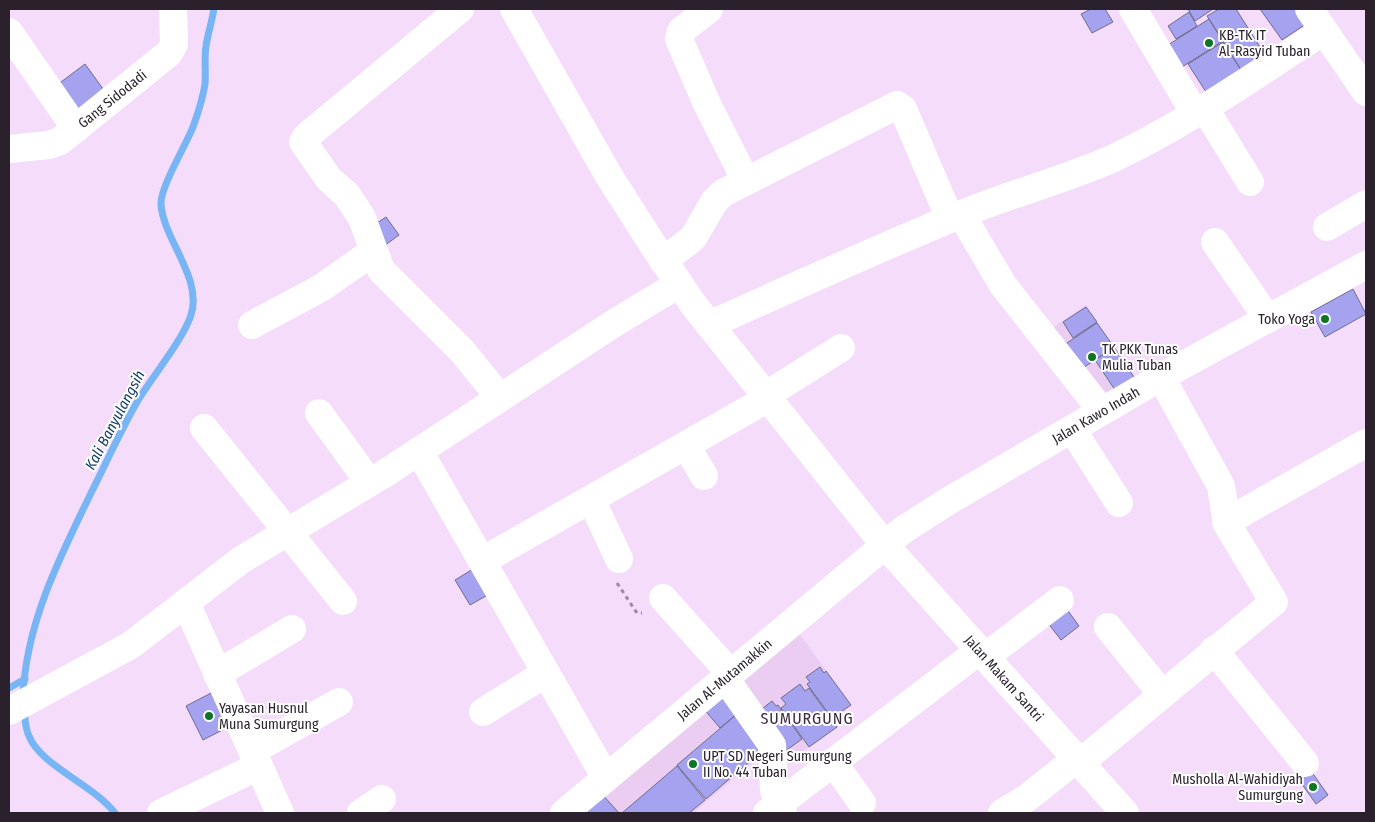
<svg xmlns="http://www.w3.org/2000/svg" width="1375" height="822" font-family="'Fira Sans Condensed',sans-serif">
<rect width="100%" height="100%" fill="#f5dcfb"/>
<path fill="#ebcdf2" d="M1086,305L1137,382L1100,403L1045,333Z
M796,629L851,705L839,714L844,722L788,762L733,682Z
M728,686L771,747L693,813H577Z"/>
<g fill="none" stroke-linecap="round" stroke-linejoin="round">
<path stroke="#77b5f4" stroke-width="7" d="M9,688L25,679
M23,696C26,621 62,553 94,487C108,459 121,430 137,402C151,378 183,340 191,315C203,278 163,239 161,204C160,188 186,145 193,127C198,113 203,98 205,84C206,71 204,58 206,46C208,33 212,21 214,9
M24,710C25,718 25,728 29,736C40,765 95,786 115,813"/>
</g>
<path fill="#a5a2f0" stroke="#6d6d8d" d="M1091,9H1105L1113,22L1092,33L1081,14Z
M1188,9H1213L1195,21Z
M1219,9H1236L1267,58L1243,73L1207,16Z
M1260,9H1295L1306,24L1282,40Z
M1189,12L1197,26L1176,39L1168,26Z
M1209,19L1223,41L1182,67L1168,45Z
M1223,42L1243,73L1208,95L1188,64Z
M85,64L106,93L70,119L49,91Z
M386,217L399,235L384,246L371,227Z
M1353,289L1366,314L1325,337L1311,312Z
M1086,307L1097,322L1073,338L1063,322Z
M1097,323L1114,347L1077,372L1061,347Z
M1114,347L1136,380L1117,393L1095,360Z
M478,566L493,592L470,605L455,580Z
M1063,604L1079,626L1061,640L1044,618Z
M820,667L824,673L826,671L851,705L832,718L807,684L810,682L806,677Z
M800,684L805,691L809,688L837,727L809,747L781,708L786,704L781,698Z
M728,687L743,709L720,728L703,708Z
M215,691L232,725L203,740L186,706Z
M772,701L776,706L778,705L802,739L784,752L758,712Z
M743,709L769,745L706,799L677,765Z
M677,766L705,800L689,813H622Z
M1311,771L1328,795L1316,804L1299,780Z
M601,793L619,813H578Z"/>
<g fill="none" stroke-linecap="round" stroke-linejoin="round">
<path stroke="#9d8ba1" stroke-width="3" stroke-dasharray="4 4" stroke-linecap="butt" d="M617,583L637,613H642"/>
<g stroke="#fff" stroke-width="28">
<path d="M460,9L307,136L303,142L329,179L347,195L362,218L381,270L463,352L500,398"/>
<path id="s1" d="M514,9L609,176L653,245L693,304L884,544L1125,813"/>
<path d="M709,9L681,31L679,39L707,104L746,181"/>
<path d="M1133,9L1194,112"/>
<path d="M1309,9L1366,92"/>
<path d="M9,32L76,129"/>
<path d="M1204,107L1250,182"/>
<path id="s2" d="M9,149L49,145L60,141L169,53L174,44L173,9"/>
<path d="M961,214L1003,285L1102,411"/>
<path d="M1327,227L1366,204"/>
<path d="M1215,242L1268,319"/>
<path d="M663,261L693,238L714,202L723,193L897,105L903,109L950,219"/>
<path d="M252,325L321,288L374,251"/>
<path d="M709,325C793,287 877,249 962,214C1012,193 1065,180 1114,158C1188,123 1256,74 1324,31"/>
<path d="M765,396L841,348"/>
<path d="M319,413L369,482"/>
<path d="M204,428L343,601"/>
<path d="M1072,429L1119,503"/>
<path d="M686,445L704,476"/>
<path d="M419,451L606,778"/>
<path d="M591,499L619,559"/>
<path d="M1226,522L1366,443"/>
<path d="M482,561L767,399"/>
<path d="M663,598L731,674"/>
<path d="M186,603L280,813"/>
<path d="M1108,627L1162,694"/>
<path d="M1214,650L1305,763"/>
<path d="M985,657L1060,600"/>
<path d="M217,674L292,629"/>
<path d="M725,678L772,745L774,791L783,813"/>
<path d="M9,711L131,645L241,560L384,474L616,322L679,284"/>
<path d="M483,712L546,673"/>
<path d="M252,751L339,702"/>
<path d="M833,762L862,803"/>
<path d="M1080,763L1274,602L1227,524L1221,486L1161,377"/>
<path d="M161,813L259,766"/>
<path d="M361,813L382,799"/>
<path id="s3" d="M564,813L903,530L950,500L1161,377L1366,265"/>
<path d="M767,813L980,650"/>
<path d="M1002,813L1027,798L1076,759"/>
</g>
</g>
<g fill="#0e7526" stroke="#fff" stroke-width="2">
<circle cx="1209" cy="43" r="5"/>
<circle cx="1325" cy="319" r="5"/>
<circle cx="1092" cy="357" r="5"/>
<circle cx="209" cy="716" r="5"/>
<circle cx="693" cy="764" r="5"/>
<circle cx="1313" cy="787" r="5"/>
</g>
<g text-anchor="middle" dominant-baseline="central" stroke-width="4" stroke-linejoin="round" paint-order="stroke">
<g font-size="14" fill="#2a212c" stroke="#fff" text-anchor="start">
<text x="1219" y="35">KB-TK IT<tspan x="1219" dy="16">Al-Rasyid Tuban</tspan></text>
<text x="1315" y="319" text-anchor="end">Toko Yoga</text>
<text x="1102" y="349">TK PKK Tunas<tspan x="1102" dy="16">Mulia Tuban</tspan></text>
<text x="219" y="708">Yayasan Husnul<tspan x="219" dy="16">Muna Sumurgung</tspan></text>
<text x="703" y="756">UPT SD Negeri Sumurgung<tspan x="703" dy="16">II No. 44 Tuban</tspan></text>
<text x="1303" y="779" text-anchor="end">Musholla Al-Wahidiyah<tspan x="1303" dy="16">Sumurgung</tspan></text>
</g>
<g font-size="14" fill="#2a212c" stroke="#fff">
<text stroke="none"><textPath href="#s2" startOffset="119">Gang Sidodadi</textPath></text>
<text stroke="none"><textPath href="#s3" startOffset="666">Jalan Kawo Indah</textPath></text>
<text stroke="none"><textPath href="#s3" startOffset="209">Jalan Al-Mutamakkin</textPath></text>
<text stroke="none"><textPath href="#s1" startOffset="832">Jalan Makam Santri</textPath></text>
</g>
<g font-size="15" font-style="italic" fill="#133f68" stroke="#fff">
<text transform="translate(115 420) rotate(-62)">Kali Banyulangsih</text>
</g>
<g font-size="16" letter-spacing="1" fill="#3e2a42" stroke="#fff">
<text x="807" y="718">SUMURGUNG</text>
</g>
</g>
<rect width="1375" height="822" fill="none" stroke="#2a212c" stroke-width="20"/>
</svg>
